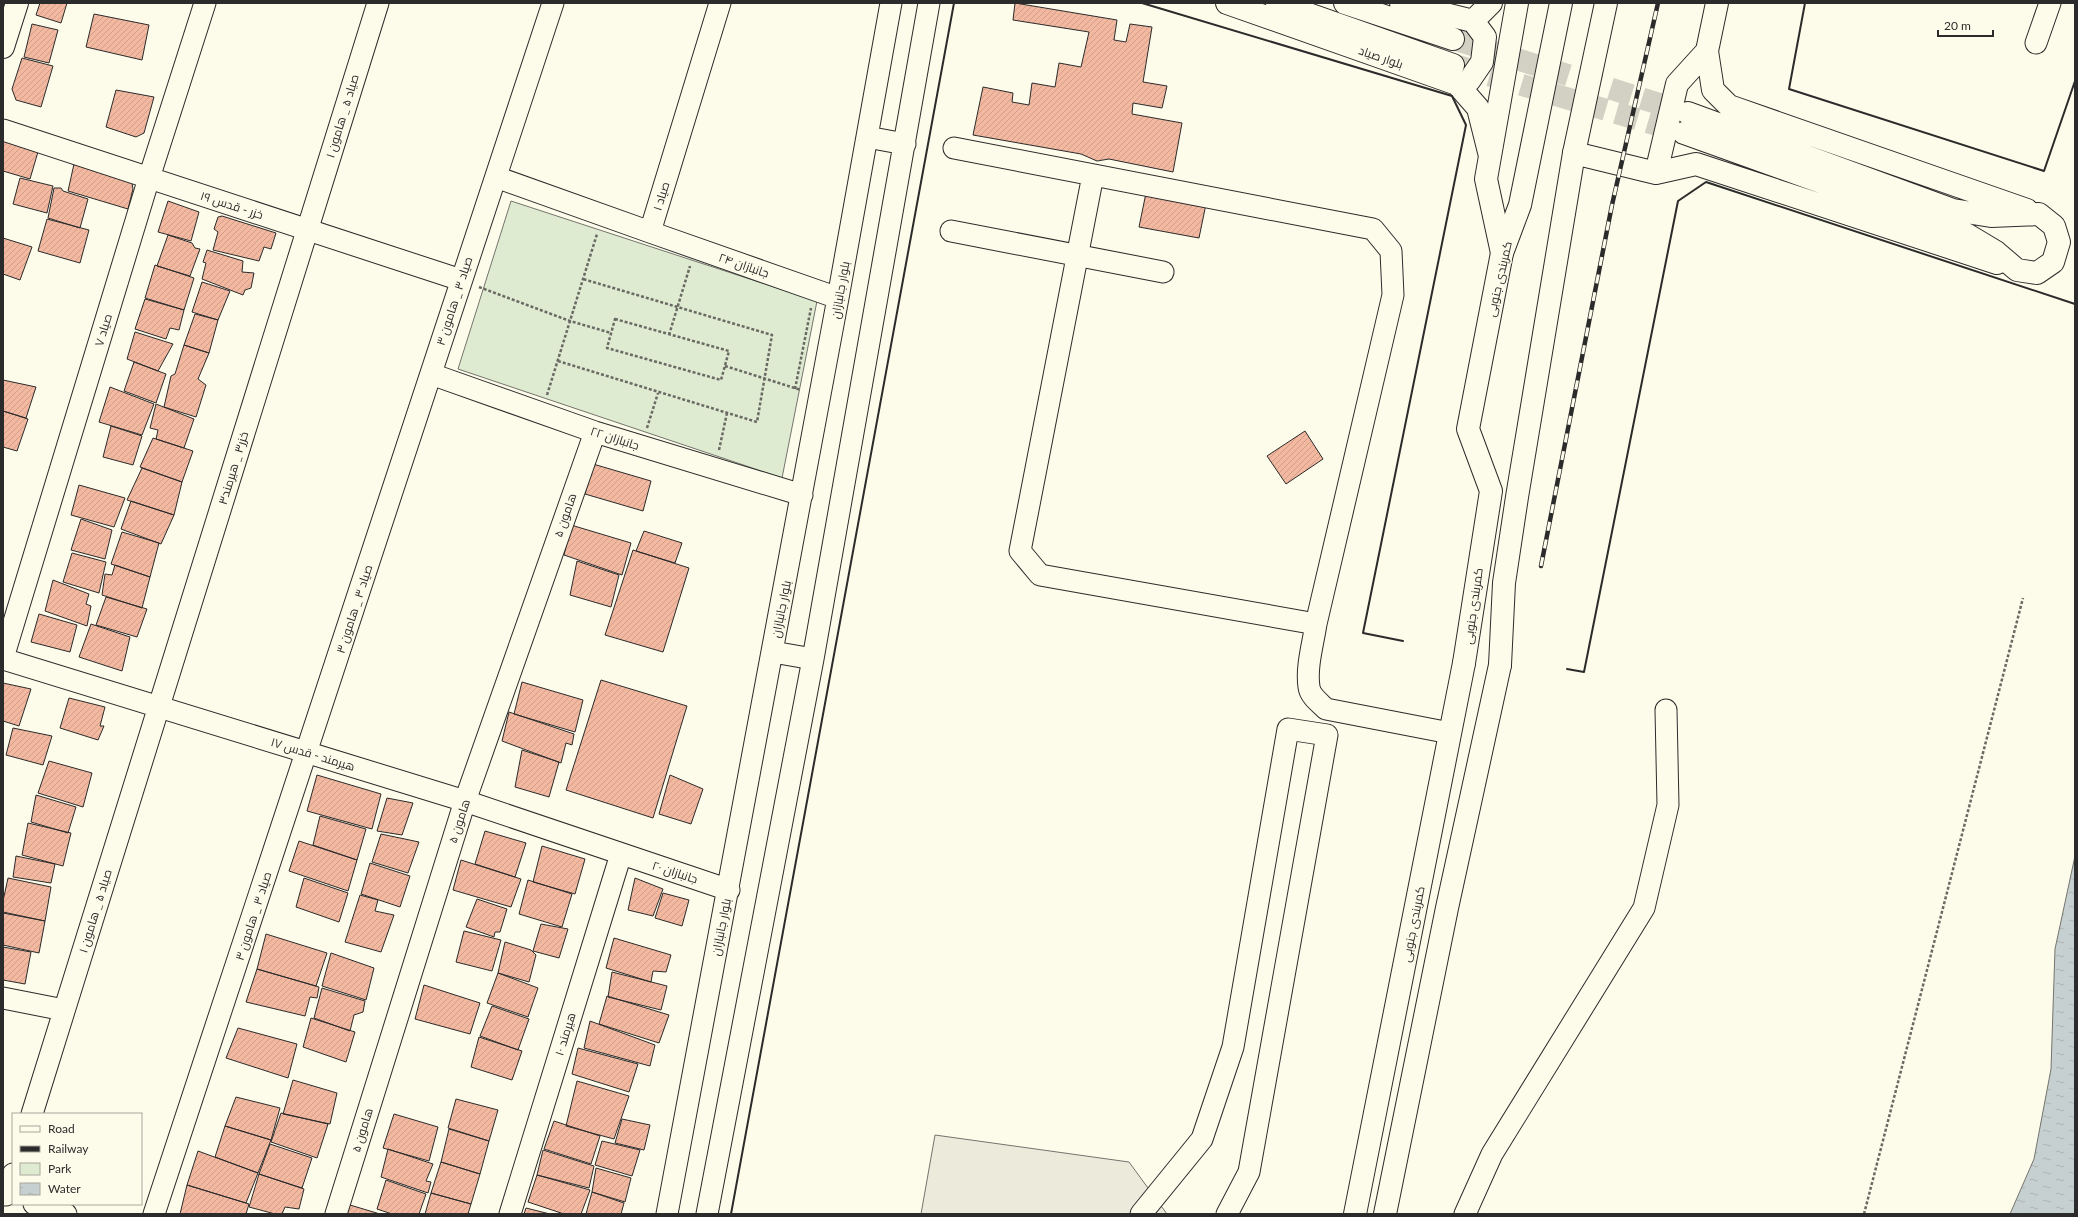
<svg xmlns="http://www.w3.org/2000/svg" width="2078" height="1217" font-family="Lato,Cairo,sans-serif">
<defs>
<pattern id="water-ripples" width="26" height="14" patternUnits="userSpaceOnUse"><rect width="26" height="14" fill="#c7d0d0"/><path d="M2 4q2-2 4 0t4 0M15 11q2-2 4 0t4 0" fill="none" stroke="#abb3b3"/></pattern>
<pattern id="building-hatch" width="6" height="6" patternUnits="userSpaceOnUse"><rect width="6" height="6" fill="#f2b8a0"/><path d="M-1 1l2-2M0 6l6-6M5 7l2-2" fill="none" stroke="#d09e8a"/></pattern>
</defs>
<rect width="100%" height="100%" fill="#fdfbea"/>
<path fill="#deebd1" stroke="#74746e" d="M511,201L817,301L782,478L458,369Z"/>
<path fill="#eceadb" stroke="#74746e" d="M935,1135L1129,1162L1167,1214H921Z"/>
<path fill="url(#water-ripples)" stroke="#74746e" d="M2075,856V1214H2010L2034,1159L2051,1069L2055,949Z"/>
<path fill="url(#building-hatch)" stroke="#2b2b2b" d="M40,3H67L61,23L36,15Z
M1015,3L1117,20L1114,40L1126,42L1130,24L1152,27L1143,82L1167,86L1162,108L1133,103L1132,114L1182,123L1173,172L1109,159L1097,161L1081,154L973,135L983,87L1013,93L1012,102L1029,105L1032,83L1055,87L1059,63L1081,67L1089,32L1013,20Z
M94,14L149,25L142,60L86,47Z
M32,24L58,30L49,63L24,57Z
M22,58L53,66L41,107L16,100L12,89Z
M116,90L154,97L144,133L136,137L106,127Z
M10,136L40,145L30,179L3,171V142Z
M76,155L130,172L133,189L128,209L68,191Z
M20,178L53,186L47,213L13,204Z
M54,188H61L63,191L88,199L80,228L48,218Z
M1146,193L1206,204L1199,238L1139,227Z
M168,201L199,212L191,241L158,232Z
M222,216L276,233L271,249L264,247L259,261L213,250L218,232L214,229L218,217Z
M47,219L89,230L80,263L38,251Z
M168,235L192,243L195,248L200,249L190,276L157,266Z
M3,238L32,247L20,280L3,274Z
M207,250L243,261L242,272L254,273L251,288L245,290L243,295L202,279L206,263L203,262Z
M155,265L194,278L184,310L145,298Z
M202,282L230,291L218,320L192,312Z
M145,299L184,310L179,330L170,328L166,339L135,329Z
M195,314L218,320L209,353L184,345Z
M135,332L173,344L158,371L127,359Z
M184,345L209,353L198,379L206,385L196,417L164,407L171,376L175,374Z
M134,362L166,374L156,403L124,391Z
M3,380L36,387L26,418L3,411Z
M110,387L154,404L142,435L99,422Z
M156,404L194,419L184,448L156,439L158,430L150,428Z
M3,411L28,419L17,451L3,447Z
M111,426L142,436L133,465L103,457Z
M1305,431L1323,459L1286,484L1267,456Z
M153,438L193,451L182,482L140,467Z
M593,464L651,481L643,511L585,494Z
M142,468L182,482L174,515L127,500Z
M79,485L125,498L114,527L71,515Z
M131,501L174,515L161,544L121,529Z
M81,519L112,530L105,559L71,550Z
M571,525L631,543L622,575L564,555Z
M644,531L682,543L675,563L636,551Z
M122,532L159,543L150,577L111,564Z
M633,550L689,568L663,652L605,635Z
M72,553L106,562L99,593L63,582Z
M577,561L619,575L611,607L570,595Z
M115,565L150,577L142,608L102,595L105,574L112,575Z
M53,580L89,594L86,604L91,606L87,626L45,611Z
M106,597L147,609L137,637L96,625Z
M39,614L77,625L70,652L31,642Z
M91,624L130,637L122,671L79,657Z
M601,680L687,706L653,818L566,790Z
M522,682L583,700L575,732L514,714Z
M3,683L31,689L19,726L3,721Z
M69,698L105,707L100,726H104L98,740L60,728Z
M509,712L574,734L572,745L566,743L561,763L502,741Z
M13,728L52,736L43,765L6,755Z
M522,750L559,762L549,797L515,787Z
M49,761L92,773L83,807L38,793Z
M317,775L381,794L372,829L307,811Z
M670,775L703,789L691,824L659,814Z
M36,795L76,807L68,833L31,822Z
M387,798L413,803L402,835L377,831Z
M320,816L366,829L357,860L313,845Z
M28,823L71,833L63,866L22,855Z
M485,831L526,843L515,877L475,864Z
M381,834L419,842L408,873L372,862Z
M299,841L357,860L348,891L289,871Z
M542,846L585,859L575,894L533,882Z
M16,856L55,864L51,883L13,877Z
M461,860L521,879L511,907L453,890Z
M370,863L410,876L400,907L361,894Z
M8,878L51,887L45,921L3,912V901Z
M304,878L348,893L339,922L296,907Z
M635,878L663,889L653,916L628,910Z
M528,880L572,894L562,927L519,914Z
M663,893L689,900L682,926L655,918Z
M360,895L378,900L375,911L394,915L381,952L345,942Z
M477,899L507,909L500,932H495L494,937L466,927Z
M3,913L45,921L39,953L3,945Z
M541,924L568,929L559,958L533,951Z
M464,931L501,940L492,971L456,962Z
M266,934L327,953L316,986L257,969Z
M614,938L671,955L666,972L653,971L651,982L606,968Z
M505,942L531,950L536,955L529,982L498,973Z
M3,947L31,952L25,984L3,980Z
M331,953L374,968L366,1000L322,986Z
M257,969L319,987L317,998L310,997L305,1016L246,1002Z
M612,972L667,986L661,1010L608,997Z
M498,973L538,988L528,1017L487,1003Z
M424,985L480,1003L470,1034L415,1019Z
M322,988L365,1001L363,1012L354,1015L350,1031L314,1018Z
M607,996L669,1015L659,1043L599,1024Z
M492,1006L529,1019L518,1050L480,1036Z
M311,1018L355,1032L346,1062L303,1047Z
M590,1021L655,1045L650,1066L584,1048Z
M238,1028L297,1044L288,1078L226,1058Z
M479,1037L522,1051L512,1080L471,1067Z
M578,1048L638,1064L629,1092L572,1074Z
M293,1080L337,1093L330,1124L283,1114Z
M577,1081L629,1096L614,1139L566,1126Z
M236,1097L280,1108L271,1140L225,1126Z
M456,1099L498,1110L489,1141L448,1128Z
M281,1113L328,1124L317,1158L271,1142Z
M394,1114L438,1127L429,1161L383,1148Z
M622,1119L650,1125L644,1150L615,1143Z
M554,1121L600,1136L591,1164L544,1149Z
M225,1126L271,1140L258,1173L215,1157Z
M449,1129L489,1141L480,1174L441,1162Z
M602,1141L640,1150L632,1176L595,1165Z
M270,1144L312,1158L302,1188L259,1174Z
M388,1149L433,1164L426,1181L431,1182L428,1193L381,1177Z
M543,1150L594,1166L589,1188L537,1175Z
M198,1151L258,1173L246,1203L187,1185Z
M441,1162L480,1174L471,1204L431,1193Z
M596,1168L631,1178L625,1202L592,1192Z
M259,1174L304,1189L299,1209L285,1207L282,1214H275L249,1207Z
M537,1175L590,1190L581,1214H564L528,1202Z
M386,1180L426,1194L419,1214H392L377,1209Z
M187,1185L249,1204L246,1214H180Z
M592,1192L624,1203L621,1214H586Z
M431,1193L471,1204L468,1214H425Z
M350,1205L380,1214H347Z
M526,1208L550,1214H524Z"/>
<g fill="none" stroke-linecap="round" stroke-linejoin="round">
<path stroke="#d3d1c4" stroke-width="22" stroke-dasharray="22 11" stroke-linecap="butt" d="M1453,39L1688,113
M1458,66L1684,133"/>
<defs>
<path id="minor" d="M2036,43L2050,3
M3,130L461,280
M867,137L905,144
M954,148L1373,229L1391,251L1393,295L1316,624C1313,644 1306,667 1309,687C1310,696 1320,703 1326,709L1450,733
M1093,175L1020,551L1040,575L1316,624
M496,177L650,232L720,3
M951,231L1163,272
M650,232L838,298
M431,374L595,432L802,495
M773,652L813,659
M3,658L149,178L205,3
M3,659L465,801L729,890
M3,998L64,1010
M32,1114L378,3
M6,1195L13,1174
M34,1204L66,1214
M154,1214L553,3
M336,1214L465,801L595,432
M510,1214L621,854
M667,1214L838,298L891,3
M707,1214L813,659L929,3
M1141,1214L1202,1139L1233,1047L1288,729L1327,735L1249,1172L1227,1214
M1465,1214L1492,1154L1644,908L1668,805L1666,710"/>
<path id="major" d="M1227,3L1457,84L1478,108L1490,156
M1277,3L1453,65
M1345,3L1453,39
M1401,3L1473,21L1491,3
M1717,3L1707,51L1713,90L1729,106L2027,210
M3,47L17,3
M1457,84L1469,81L1482,62L1485,37L1473,21
M1684,133L1966,234L1996,252L2017,270L2037,273L2053,262L2059,242L2054,226L2039,214L1991,216L1953,210L1688,113
M1574,153L1656,173L1696,164L1997,263
M1656,173L1677,84L1707,51
M1502,253L1486,179L1517,3
M1355,1214L1464,663
M1385,1214L1447,908L1500,665"/>
<path id="highway" d="M1464,663L1491,491L1468,429L1502,253L1520,205L1561,3
M1500,665L1504,583L1517,497L1574,153L1606,3"/>
</defs>
<use href="#minor" stroke="#2b2b2b" stroke-width="23"/>
<use href="#major" stroke="#2b2b2b" stroke-width="24"/>
<use href="#highway" stroke="#2b2b2b" stroke-width="24"/>
<path stroke="#6a6964" stroke-width="2.5" stroke-dasharray="3 2" stroke-linecap="butt" d="M479,287L570,321L611,333
M615,319L729,351L721,380L607,348Z
M669,335L690,266
M558,361L757,422L772,335L583,279
M725,366L801,390
M795,389L811,308
M547,395L597,234
M647,428L658,393
M719,450L727,413
M1864,1214L2023,598"/>
<use href="#minor" stroke="#fdfbea" stroke-width="21"/>
<use href="#major" stroke="#fdfbea" stroke-width="22"/>
<use href="#highway" stroke="#fdfbea" stroke-width="22"/>
<defs>
<path id="rail" d="M1541,566L1612,205L1658,3"/>
</defs>
<use href="#rail" stroke="#2b2b2b" stroke-width="4.5"/>
<use href="#rail" stroke="#fdfbea" stroke-width="3" stroke-dasharray="9" stroke-linecap="butt"/>
<path stroke="#2b2b2b" stroke-width="2" d="M1142,3L1452,96L1466,125L1363,633L1403,641
M1805,3L1789,89L2044,171L2075,81
M1567,669L1584,672L1678,201L1706,182L2075,304
M731,1214L954,3"/>
</g>
<g text-anchor="middle" dominant-baseline="central" stroke-width="3" stroke-linejoin="round" paint-order="stroke">
<g font-size="12" fill="#2b2b2b" stroke="#fdfbea">
<text transform="translate(1381 57) rotate(19)">بلوار صیاد</text>
<text transform="translate(342 116) rotate(-73)">صیاد ۵ _ هامون ۱</text>
<text transform="translate(661 196) rotate(-73)">صیاد ۱</text>
<text transform="translate(232 205) rotate(18)">خزر - قدس ۱۹</text>
<text transform="translate(744 265) rotate(19)">جانبازان ۲۴</text>
<text transform="translate(1499 279) rotate(-77)">کمربندی جنوبی</text>
<text transform="translate(840 290) rotate(-80)">بلوار جانبازان</text>
<text transform="translate(454 301) rotate(-72)">صیاد ۳ _ هامون ۳</text>
<text transform="translate(103 330) rotate(-73)">صیاد ۷</text>
<text transform="translate(615 438) rotate(18)">جانبازان ۲۲</text>
<text transform="translate(233 468) rotate(-73)">خزر۳ _ هیرمند۳</text>
<text transform="translate(565 515) rotate(-71)">هامون ۵</text>
<text transform="translate(1473 606) rotate(-82)">کمربندی جنوبی</text>
<text transform="translate(354 609) rotate(-72)">صیاد ۳ _ هامون ۳</text>
<text transform="translate(781 609) rotate(-79)">بلوار جانبازان</text>
<text transform="translate(313 754) rotate(17)">هیرمند - قدس ۱۷</text>
<text transform="translate(459 821) rotate(-72)">هامون ۵</text>
<text transform="translate(675 872) rotate(18)">جانبازان ۲۰</text>
<text transform="translate(95 911) rotate(-73)">صیاد ۵ _ هامون ۱</text>
<text transform="translate(253 916) rotate(-72)">صیاد ۳ _ هامون ۳</text>
<text transform="translate(1413 924) rotate(-79)">کمربندی جنوبی</text>
<text transform="translate(721 927) rotate(-79)">بلوار جانبازان</text>
<text transform="translate(565 1034) rotate(-73)">هیرمند ۱۰</text>
<text transform="translate(362 1130) rotate(-73)">هامون ۵</text>
</g>
</g>
<rect width="2078" height="1217" fill="none" stroke="#2b2b2b" stroke-width="8"/>
<rect x="12" y="1113" width="130" height="92" fill="#fdfbea" stroke="#a9a89e"/>
<rect x="20" y="1126" width="20" height="6" fill="#fdfbea" stroke="#a9a89e"/>
<text x="48" y="1133" font-size="12" fill="#2b2b2b">Road</text>
<rect x="20" y="1146" width="20" height="6" fill="#2b2b2b" stroke="#a9a89e"/>
<text x="48" y="1153" font-size="12" fill="#2b2b2b">Railway</text>
<rect x="20" y="1163" width="20" height="12" fill="#deebd1" stroke="#a9a89e"/>
<text x="48" y="1173" font-size="12" fill="#2b2b2b">Park</text>
<rect x="20" y="1183" width="20" height="12" fill="url(#water-ripples)" stroke="#a9a89e"/>
<text x="48" y="1193" font-size="12" fill="#2b2b2b">Water</text>
<path d="M1938 30v6h55v-6" fill="none" stroke="#2b2b2b" stroke-width="2"/>
<text x="1944" y="30" font-size="12" fill="#2b2b2b" stroke="#fdfbea" stroke-width="3" paint-order="stroke">20 m</text>
</svg>
